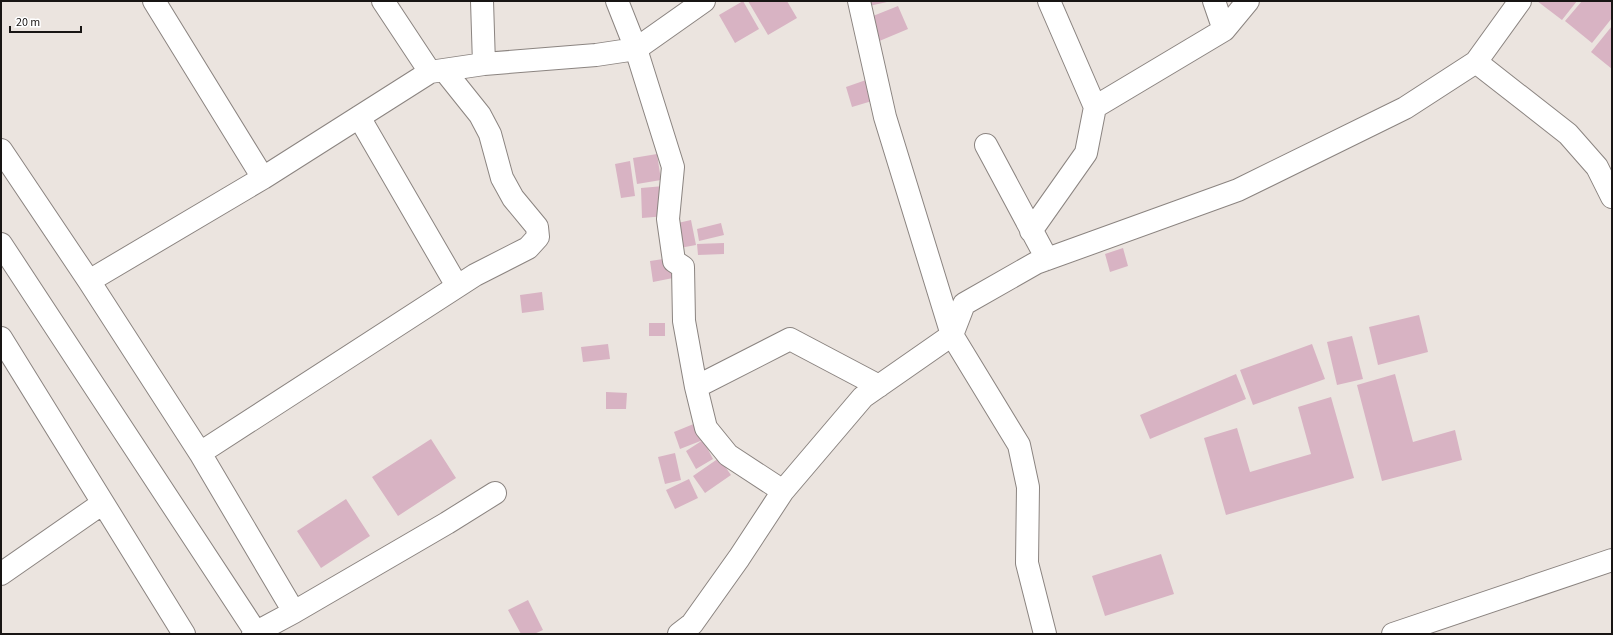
<svg xmlns="http://www.w3.org/2000/svg" width="1613" height="635" font-family="'Source Sans 3',sans-serif">
<rect width="100%" height="100%" fill="#ebe4df"/>
<path fill="#d8b3c3" d="M743,1L759,29L735,43L719,15Z
M748,1H787L797,18L768,35Z
M868,1H887V2L869,6Z
M1537,1H1577L1562,20Z
M1582,1H1612V18L1592,43L1565,21Z
M898,6L908,29L877,42L868,18Z
M1612,26V69L1591,52Z
M866,80L872,101L852,107L846,87Z
M657,154L661,180L637,184L633,158Z
M630,161L635,196L621,198L615,164Z
M664,186L666,216L642,218L641,188Z
M691,220L696,245L674,249L669,225Z
M721,223L724,235L699,241L697,229Z
M724,243V254L698,255L697,244Z
M1123,248L1128,266L1110,272L1105,254Z
M670,258L673,278L653,282L650,261Z
M542,292L544,310L522,313L520,295Z
M1419,315L1428,352L1378,365L1369,327Z
M649,323H665V336H649Z
M1352,336L1363,379L1337,385L1327,342Z
M608,344L610,359L583,362L581,347Z
M1312,344L1325,379L1253,405L1240,370Z
M1236,374L1246,399L1150,439L1140,415Z
M1395,374L1413,442L1455,430L1462,460L1382,481L1357,385Z
M606,392L627,393L626,409H606Z
M1331,397L1354,478L1226,515L1204,438L1237,428L1250,472L1311,454L1298,407Z
M696,423L703,440L680,449L674,432Z
M431,439L456,478L398,516L372,477Z
M703,440L713,459L696,469L686,451Z
M675,453L681,480L665,484L658,457Z
M719,458L731,475L705,493L693,476Z
M689,479L698,498L675,509L666,490Z
M346,499L370,536L321,568L297,531Z
M1161,554L1174,594L1105,616L1092,576Z
M528,600L543,630L534,634H521L508,610Z"/>
<g fill="none" stroke-linecap="round" stroke-linejoin="round">
<defs>
<path id="minor" d="M154,1L263,178
M383,1L430,72
M482,1L484,64
M617,1L636,49L673,167L668,219L674,261L683,267L684,321L696,387
M859,1L885,117L952,335L1019,445L1028,487L1027,563L1045,634
M1214,1L1224,30
M1476,62L1568,134L1597,167L1612,197
M1095,107L1224,30L1248,1
M359,117L457,286
M986,145L1047,259
M1,150L89,281L200,453L294,612
M1031,231L1086,153L1095,107L1049,1
M1,244L257,634
M89,281L263,178L430,72L484,64L596,55L636,49L704,1
M1,338L184,634
M200,453L475,275L528,248L538,237L537,227L513,198L502,178L490,134L480,115L444,70
M783,491L728,455L706,428L696,387L790,339L879,386
M1,574L103,503
M253,634L294,612L447,523L495,493
M679,634L692,624L739,558L783,491L863,397L952,335L964,304L1036,263L1238,190L1405,108L1476,62L1520,1"/>
<path id="tertiary" d="M1393,634L1612,560"/>
</defs>
<use href="#minor" stroke="#8b8480" stroke-width="24"/>
<use href="#tertiary" stroke="#8b8480" stroke-width="24"/>
<use href="#minor" stroke="#fff" stroke-width="22"/>
<use href="#tertiary" stroke="#fff" stroke-width="22"/>
</g>
<rect width="1613" height="635" fill="none" stroke="#181514" stroke-width="4"/>
<path d="M10 26v6h71v-6" fill="none" stroke="#181514" stroke-width="2"/>
<text x="16" y="26" font-size="12" fill="#181514" stroke="#ffffff" stroke-width="3" paint-order="stroke">20 m</text>
</svg>
